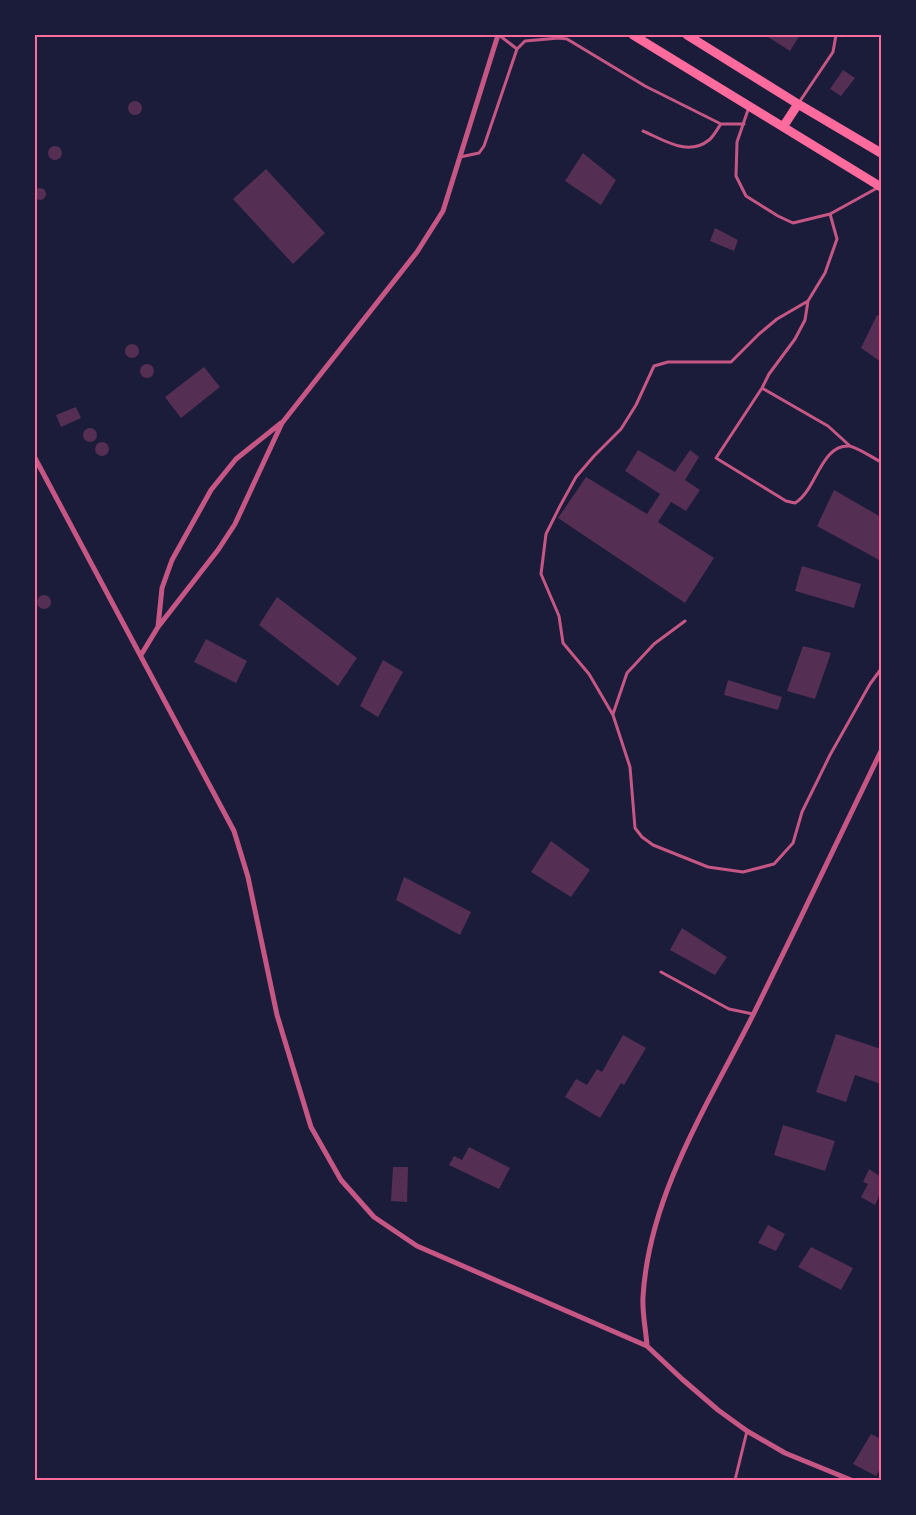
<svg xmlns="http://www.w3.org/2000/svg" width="916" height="1515" font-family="Roboto,sans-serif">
<rect width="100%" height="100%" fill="#1b1b3a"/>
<path fill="#542f53" d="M765,35H800L790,51Z
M843,70L855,78L841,96L830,89Z
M128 108a7 7 0 1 1 14 0a7 7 0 1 1-14 0Z
M48 153a7 7 0 1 1 14 0a7 7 0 1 1-14 0Z
M583,153L616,180L601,205L565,181Z
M266,169L325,233L293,264L233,199Z
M34 194a6 6 0 1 1 12 0a6 6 0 1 1-12 0Z
M715,228L738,240L734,251L710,241Z
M877,315L881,317V362L861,348Z
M125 351a7 7 0 1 1 14 0a7 7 0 1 1-14 0Z
M140 371a7 7 0 1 1 14 0a7 7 0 1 1-14 0Z
M204,367L220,387L181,418L165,397Z
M76,407L81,418L61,427L56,415Z
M83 435a7 7 0 1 1 14 0a7 7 0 1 1-14 0Z
M95 449a7 7 0 1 1 14 0a7 7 0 1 1-14 0Z
M638,450L675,472L690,450L699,457L685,480L700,490L686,511L671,502L658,522L714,558L685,603L558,518L586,477L647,514L660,494L625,471Z
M834,490L881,517V561L817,526Z
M802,566L861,584L854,608L795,591Z
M37 602a7 7 0 1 1 14 0a7 7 0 1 1-14 0Z
M277,597L357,658L338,686L259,625Z
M206,639L247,661L236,683L194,662Z
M803,646L831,653L815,699L787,691Z
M383,660L403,672L378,717L360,706Z
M728,680L782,697L778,710L724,695Z
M551,841L590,870L571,897L531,872Z
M404,877L471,912L460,935L396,900Z
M682,928L727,957L715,975L670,950Z
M836,1034L881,1049V1084L855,1075L846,1102L816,1092Z
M623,1035L646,1048L624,1085L621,1083L600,1118L565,1097L576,1079L587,1085L597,1069L602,1072Z
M783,1125L835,1141L825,1171L774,1155Z
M469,1147L510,1168L499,1189L449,1165L454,1156L462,1160Z
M393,1167H408L407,1202L391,1201Z
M869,1169L881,1177V1192L875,1205L861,1197L868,1184L863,1182Z
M768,1225L785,1234L776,1251L758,1243Z
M811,1247L853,1268L841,1290L798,1267Z
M871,1434L881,1439V1467L876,1476L853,1464Z"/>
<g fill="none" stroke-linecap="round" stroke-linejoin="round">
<path stroke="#c65784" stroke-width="3" d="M499,35L517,49
M798,104L833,52L836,35
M749,107L737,142L736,176L746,196L778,216L793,223L830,214L879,187
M643,131C664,140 688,157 709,140C714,136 717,129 721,124
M460,157L479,153L484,146L517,49L525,41L559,38L567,39L645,86L721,124H744
M830,214L837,239L825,273L808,301L777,319L759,334L731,362H668L654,366L636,405L621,429L594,456L576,477L560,506L546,534L541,574L559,616L563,643L589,674L613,715L630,767L635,828L642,837L653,845L708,867L743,872L774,864L793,843L802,812L830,755L870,684L881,669
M808,301L805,320L795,339L769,374L762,388L716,458L786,501L795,503C817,490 820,445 849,446C857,447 873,458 881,462
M762,388L828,426L850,446
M613,714L627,673L654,644L685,621
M661,972L729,1009L753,1014
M735,1480L747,1431"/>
<path stroke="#c65784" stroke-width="5" d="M35,458L234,831L248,877L277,1015L311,1127L341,1180L374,1217L417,1246L647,1346L682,1379L718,1410L747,1431L785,1453L851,1480
M158,627L162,588L172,560L211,490L236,459L281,423
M141,655L158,627L218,550L235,524L282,423L417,252L443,211L498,35
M647,1346C646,1330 642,1313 643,1297C649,1194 709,1103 754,1013C797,926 839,839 881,751"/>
<path stroke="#ff6b9d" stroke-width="9" d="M633,35L881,187
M687,35L798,104L881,153
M783,127L798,104"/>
</g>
<rect width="916" height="1515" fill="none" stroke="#1b1b3a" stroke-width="72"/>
<rect x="36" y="36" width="844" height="1443" fill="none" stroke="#ff6b9d" stroke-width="2"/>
</svg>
